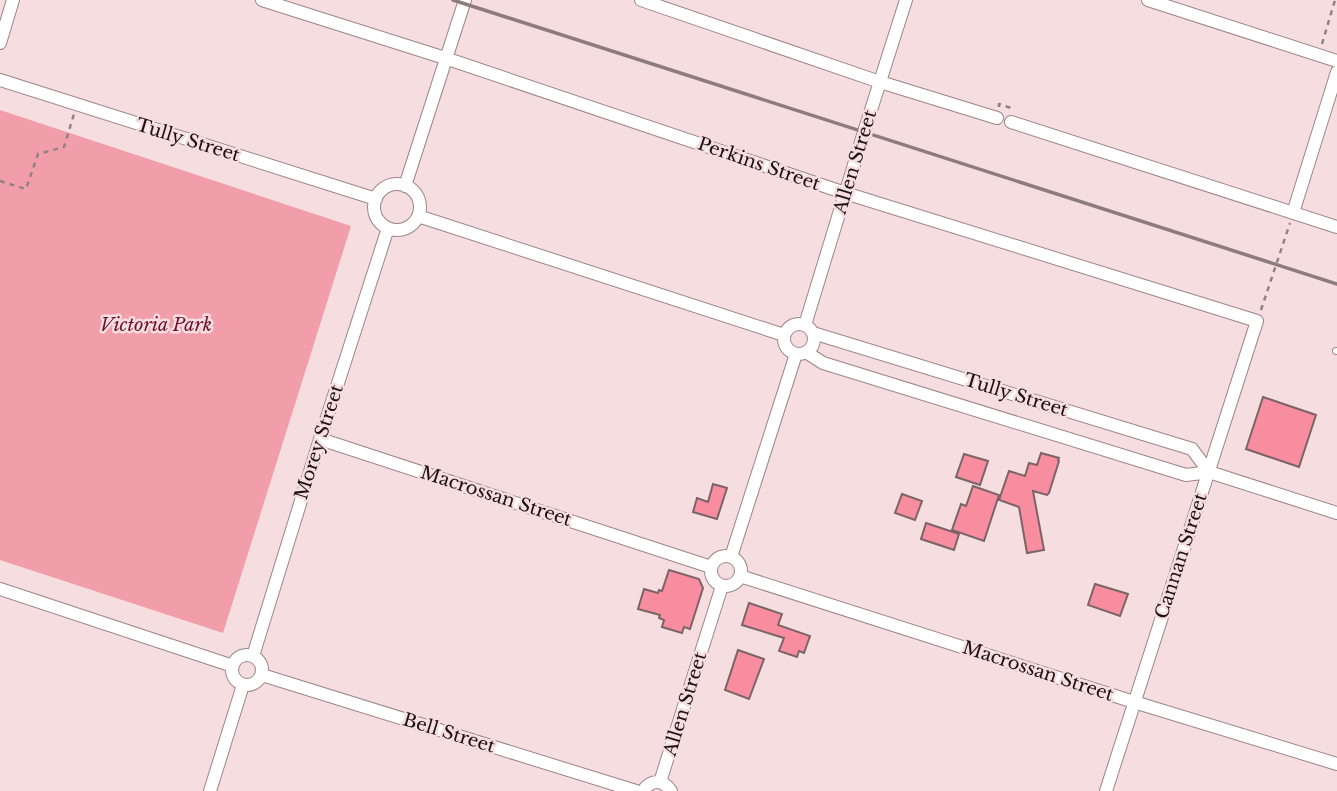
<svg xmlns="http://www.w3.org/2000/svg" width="1337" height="791" font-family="'Libre Baskerville',serif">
<rect width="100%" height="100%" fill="#f6dde0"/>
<path fill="#f29eaa" d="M0,110L351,226L223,633L0,560Z"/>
<path fill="#f88d9f" stroke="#7a6467" stroke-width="2" d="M1263,397L1316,415L1299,467L1246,449Z
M1041,453L1059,458L1058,460L1059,461L1049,493L1047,495L1033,491L1044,550L1027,553L1019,507L999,500L1009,471L1025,476L1029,463L1037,465Z
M964,454L988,461L980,485L956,477Z
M713,484L727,488L717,519L693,512L697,498L708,502Z
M973,486L999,495L984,541L952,530L961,504L966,506Z
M902,494L922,501L915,520L895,513Z
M926,523L959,534L954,550L921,539Z
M669,570L699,579L703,588L690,629L684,627L682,633L662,627L664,620L659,618L660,615L638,609L644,589L658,593L659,590L662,591Z
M1095,584L1128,594L1120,616L1088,605Z
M749,603L782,614L778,625L810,636L804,653L799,651L797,657L779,651L784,638L742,625Z
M738,650L764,659L749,699L725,690Z"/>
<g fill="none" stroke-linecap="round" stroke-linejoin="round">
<defs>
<path id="service" d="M1336,351H1337"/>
<path id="minor" d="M262,0L445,58L845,193L1257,321L1106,791
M641,0L880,82L997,118
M1148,0L1337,61
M0,43L13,0
M0,80L376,199
M1011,122L1337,227
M374 207a23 23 0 1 1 46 0a23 23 0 1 1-46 0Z
M405,186L465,0
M1293,213L1337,72
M418,216L784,335
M784 339a15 15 0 1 1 30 0a15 15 0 1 1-30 0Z
M805,325L864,132L906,0
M813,333L1192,449L1209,472
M806,352L823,363L1186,475L1209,472L1337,513
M320,439L711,567
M711 571a15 15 0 1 1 30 0a15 15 0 1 1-30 0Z
M731,557L796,354
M740,576L1134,702L1337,764
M0,589L233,666
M232 670a15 15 0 1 1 30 0a15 15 0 1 1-30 0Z
M253,656L320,439L388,228
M262,675L636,791
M660,782L722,586
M210,791L243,685
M643,791C651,779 663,779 671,791"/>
</defs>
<use href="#service" stroke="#9c8588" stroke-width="8"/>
<use href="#minor" stroke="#9c8588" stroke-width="14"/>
<path stroke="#938284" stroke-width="2.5" stroke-dasharray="5 5" stroke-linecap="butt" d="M1322,44L1335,0
M999,107V104L1014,109
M0,181L26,189L38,154L64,147L74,114
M1261,310L1290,223"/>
<use href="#service" stroke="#fff" stroke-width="6"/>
<use href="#minor" stroke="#fff" stroke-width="12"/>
<path stroke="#8d7c7e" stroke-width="3.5" d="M453,0L1337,284"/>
</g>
<g text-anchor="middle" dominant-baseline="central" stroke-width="5" stroke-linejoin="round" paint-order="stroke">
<g font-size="18" fill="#191112" stroke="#f6dde0">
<text transform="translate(188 140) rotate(17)">Tully Street</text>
<text transform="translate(855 162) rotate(-73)">Allen Street</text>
<text transform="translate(759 164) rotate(19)">Perkins Street</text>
<text transform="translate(1016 395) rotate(17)">Tully Street</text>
<text transform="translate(319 442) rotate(-72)">Morey Street</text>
<text transform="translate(496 496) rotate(18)">Macrossan Street</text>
<text transform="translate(1181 556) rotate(-72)">Cannan Street</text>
<text transform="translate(1038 671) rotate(18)">Macrossan Street</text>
<text transform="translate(685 704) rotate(-73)">Allen Street</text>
<text transform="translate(449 733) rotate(17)">Bell Street</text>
</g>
<g font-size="18" font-style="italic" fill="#6e0f2c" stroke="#f6dde0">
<text x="156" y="325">Victoria Park</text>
</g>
</g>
</svg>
